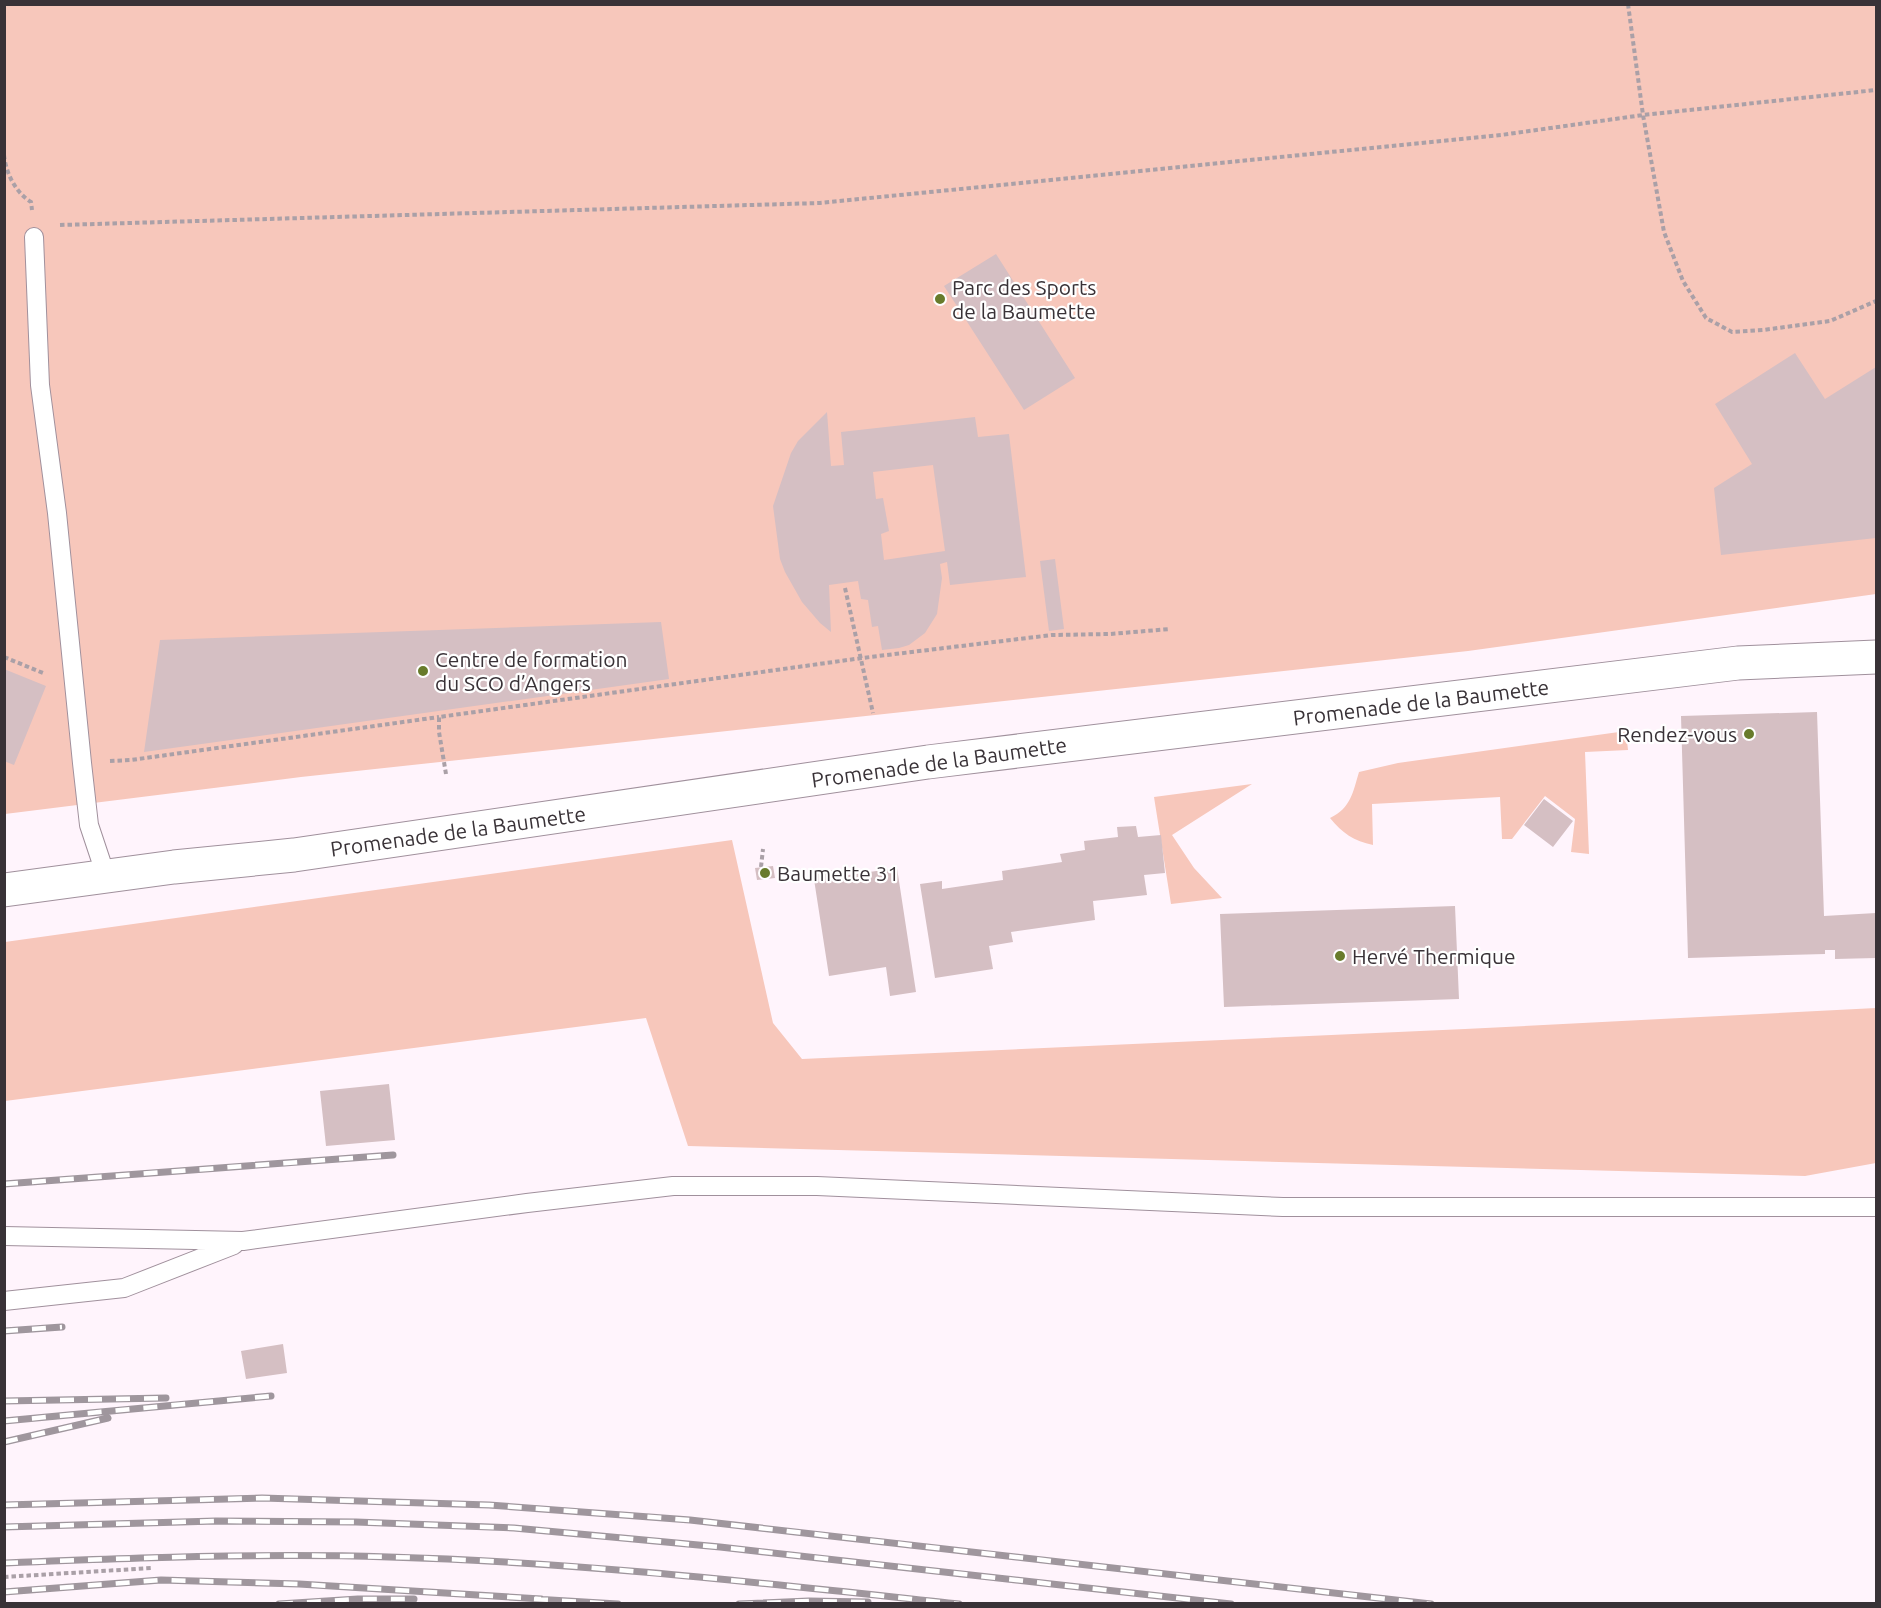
<svg xmlns="http://www.w3.org/2000/svg" width="1881" height="1608" font-family="Ubuntu,sans-serif">
<rect width="100%" height="100%" fill="#fff4fc"/>
<path fill="#f7c7bb" d="M5,5H1876V594L1468,651L301,777L5,814Z
M1626,731L1628,750L1585,752L1589,854L1571,852L1575,819L1545,796L1512,839H1502L1500,797L1372,804L1373,845C1354,841 1342,833 1330,818C1351,808 1353,792 1359,772L1398,763Z
M1252,784L1172,835L1194,868L1222,898L1171,904L1154,797Z
M732,840L773,1023L802,1059L1465,1029L1876,1008V1163L1805,1176L688,1146L646,1018L5,1101V942Z"/>
<path fill="#d5bfc3" fill-rule="evenodd" d="M996,254L1075,378L1024,410L944,286Z
M1795,353L1825,399L1876,367V538L1721,555L1714,488L1752,464L1715,404Z
M827,412L831,466L844,465L841,432L975,417L978,437L1009,434L1026,577L950,585L947,562L940,564L942,578L937,614L925,633L909,645L899,648L882,650L878,626L872,627L868,600L861,599L858,581L829,585L831,632L820,623L802,602L785,572L780,559L773,506L791,453L798,441ZM933,465L945,551L884,560L881,534L889,531L883,498L876,499L873,472Z
M1055,559L1064,629L1049,631L1040,561Z
M661,622L669,679L144,752L160,640Z
M4,669L46,686L14,765L4,761Z
M1817,712L1824,916L1876,913V958L1835,959V950H1825V954L1688,958L1681,716Z
M1544,799L1573,821L1553,847L1524,825Z
M1136,826L1138,837L1161,835L1165,873L1144,875L1147,895L1093,901L1095,920L1011,932L1013,942L989,946L993,969L935,978L920,884L942,881V889L1003,880L1002,871L1062,862L1060,854L1085,850L1084,841L1118,837L1117,827Z
M773,866L775,878L757,880L755,868Z
M897,868L916,992L890,996L886,967L829,976L813,873L834,870L835,877Z
M1455,906L1459,999L1224,1007L1220,914Z
M389,1084L395,1140L326,1146L320,1091Z
M283,1344L287,1373L246,1379L241,1351Z"/>
<g fill="none" stroke-linecap="round" stroke-linejoin="round">
<defs>
<path id="lane" d="M34,237L40,385L57,513L82,763L89,825L106,876
M4,1236L243,1241L527,1203L673,1186H817L1283,1207H1876
M4,1301L124,1288L234,1245"/>
<path id="secondary" d="M4,890L174,867L294,855L928,762L1738,663L1876,657"/>
</defs>
<use href="#lane" stroke="#a0909c" stroke-width="20"/>
<use href="#secondary" stroke="#a0909c" stroke-width="35"/>
<path stroke="#aaa0a7" stroke-width="4" stroke-dasharray="4.5 3" stroke-linecap="butt" d="M1628,4L1643,115L1664,232L1683,281L1706,318L1732,332L1763,330L1830,321L1876,301
M4,155C6,173 15,192 31,202L32,210
M60,225L820,203L1501,135L1643,115L1876,90
M845,588L873,713
M4,657L43,673
M110,761L131,760L439,717
M446,774L439,732V717L862,658L1052,635L1110,634L1170,629
M761,867L763,849
M4,1577L152,1568"/>
<use href="#lane" stroke="#fff" stroke-width="18"/>
<use href="#secondary" stroke="#fff" stroke-width="33"/>
<defs>
<path id="rail" d="M4,1184L393,1155
M4,1331L62,1327
M4,1401L166,1398
M4,1421L271,1396
M4,1442L108,1418
M4,1505L262,1498L489,1505L690,1520L1431,1604
M4,1527L216,1521L356,1522L514,1528L720,1547L1231,1604
M4,1563C133,1558 261,1553 389,1557C580,1562 770,1584 959,1604
M4,1592L161,1580L299,1584L541,1599
M534,1599L618,1604
M279,1604L358,1599H414
M739,1604L809,1601L868,1602"/>
</defs>
<use href="#rail" stroke="#9f969d" stroke-width="7"/>
<use href="#rail" stroke="#fff" stroke-width="4.5" stroke-dasharray="14" stroke-linecap="butt"/>
</g>
<g fill="#687b2b" stroke="#fff" stroke-width="2">
<circle cx="940" cy="299" r="6"/>
<circle cx="423" cy="671" r="6"/>
<circle cx="1749" cy="734" r="6"/>
<circle cx="765" cy="873" r="6"/>
<circle cx="1340" cy="956" r="6"/>
</g>
<g text-anchor="middle" dominant-baseline="central" stroke-width="4.5" stroke-linejoin="round" paint-order="stroke">
<g font-size="21" fill="#393237" stroke="#fff" text-anchor="start">
<text x="952" y="287">Parc des Sports<tspan x="952" dy="24">de la Baumette</tspan></text>
<text x="435" y="659">Centre de formation<tspan x="435" dy="24">du SCO d’Angers</tspan></text>
<text x="1737" y="734" text-anchor="end">Rendez-vous</text>
<text x="777" y="873">Baumette 31</text>
<text x="1352" y="956">Hervé Thermique</text>
</g>
<g font-size="21" fill="#393237" stroke="#fff">
<text transform="translate(1421 702) rotate(-7)">Promenade de la Baumette</text>
<text transform="translate(939 762) rotate(-8)">Promenade de la Baumette</text>
<text transform="translate(458 831) rotate(-8)">Promenade de la Baumette</text>
</g>
</g>
<rect width="1881" height="1608" fill="none" stroke="#393237" stroke-width="12"/>
</svg>
